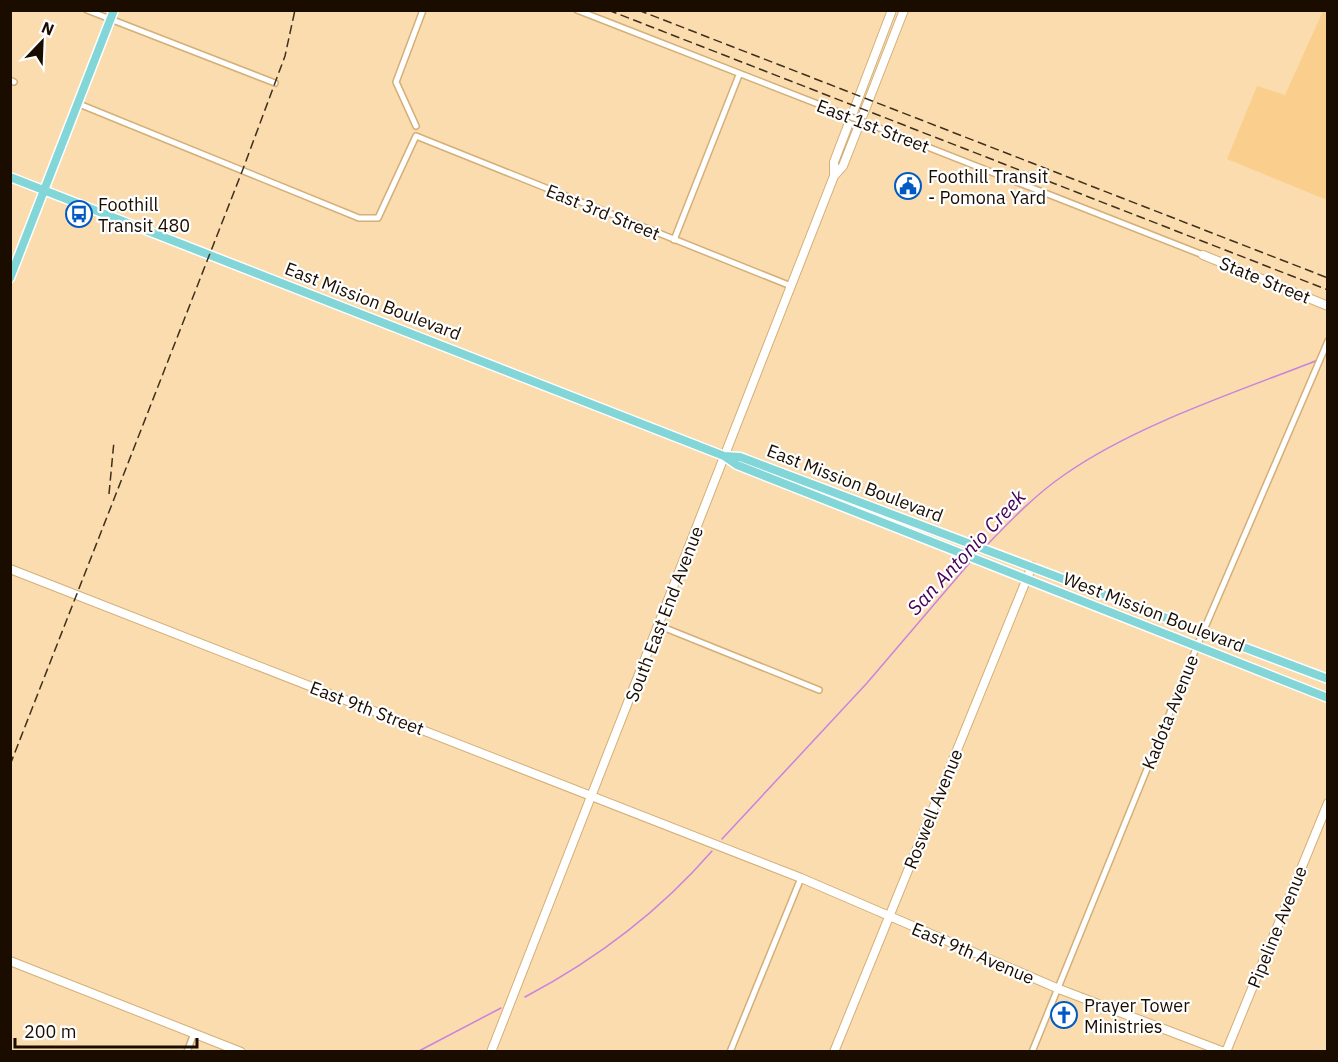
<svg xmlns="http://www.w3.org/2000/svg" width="1338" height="1062" font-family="'IBM Plex Sans',sans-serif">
<rect width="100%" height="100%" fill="#fadcae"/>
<path fill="#facf8e" d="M1323,11H1328L1327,200L1227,159L1257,86L1285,95Z"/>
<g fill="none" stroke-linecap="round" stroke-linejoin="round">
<path stroke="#c983df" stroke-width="1.5" d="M986,546C1010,521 1035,495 1064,475C1135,425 1237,392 1318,360
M722,839L867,683L972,560
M525,997C595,960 660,911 712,851
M417,1052L501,1008"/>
<defs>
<path id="street" d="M87,10L275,83
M577,10L846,115
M10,80L14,82
M79,104L359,218H378L416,136L791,286
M869,124L1203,255
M416,126L396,82L423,10
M674,240L739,75
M660,626L819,690
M187,1052L194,1033
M730,1052L801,878
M1032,1052L1197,646L1328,341"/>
<path id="secondary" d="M834,176L843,166L904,10
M1203,255L1328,306
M10,569L801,878L1059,989L1224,1052
M10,961L241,1052
M491,1052L834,176V162L892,10
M834,1052L1032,566
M1226,1052L1328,803"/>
<path id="primary" d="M10,177L724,456L737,465L1328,698
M10,278L114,10
M724,456L740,457L1328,679"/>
</defs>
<use href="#street" stroke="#d4af77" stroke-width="8"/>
<use href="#secondary" stroke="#d4af77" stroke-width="10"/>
<use href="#primary" stroke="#fff" stroke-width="11"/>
<use href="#street" stroke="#fff" stroke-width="5"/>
<use href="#secondary" stroke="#fff" stroke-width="8"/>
<use href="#primary" stroke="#83d6d8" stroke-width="8"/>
<path stroke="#3f2f1d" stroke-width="1.5" stroke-dasharray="9 4.5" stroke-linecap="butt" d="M608,10L1328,290
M638,10L1328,278
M109,494L114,441
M10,765L243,169L285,56L295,10"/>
<defs>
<path id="street-bridge" d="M846,115L869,124"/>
</defs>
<use href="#street-bridge" stroke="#d4af77" stroke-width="8" stroke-linecap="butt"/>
<use href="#street-bridge" stroke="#fff" stroke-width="5"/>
</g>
<defs>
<symbol id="civic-ring" viewBox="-11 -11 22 22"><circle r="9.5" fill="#fff" stroke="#005ac3" stroke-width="1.5"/><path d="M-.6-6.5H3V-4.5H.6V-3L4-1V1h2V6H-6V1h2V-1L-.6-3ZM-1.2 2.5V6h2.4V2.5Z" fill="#005ac3"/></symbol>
<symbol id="bus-ring" viewBox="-11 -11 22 22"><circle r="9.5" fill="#fff" stroke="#005ac3" stroke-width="1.5"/><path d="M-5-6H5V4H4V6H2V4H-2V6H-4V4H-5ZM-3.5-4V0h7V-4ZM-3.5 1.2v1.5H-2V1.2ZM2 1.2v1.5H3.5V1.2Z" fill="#005ac3"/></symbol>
<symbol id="church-ring" viewBox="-11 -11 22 22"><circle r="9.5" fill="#fff" stroke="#005ac3" stroke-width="1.5"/><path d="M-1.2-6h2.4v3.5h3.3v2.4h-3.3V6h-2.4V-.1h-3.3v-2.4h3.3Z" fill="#005ac3"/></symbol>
</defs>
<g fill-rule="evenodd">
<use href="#civic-ring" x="893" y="171" width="30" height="30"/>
<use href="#bus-ring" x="64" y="199" width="30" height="30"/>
<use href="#church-ring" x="1049" y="1000" width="30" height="30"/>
</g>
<g text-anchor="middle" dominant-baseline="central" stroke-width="4.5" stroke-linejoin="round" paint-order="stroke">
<g font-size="18" fill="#1a0d00" stroke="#fff">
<text transform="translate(873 126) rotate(21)">East 1st Street</text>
<text transform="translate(603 212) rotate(22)">East 3rd Street</text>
<text transform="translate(1265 280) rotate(22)">State Street</text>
<text transform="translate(373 301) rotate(21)">East Mission Boulevard</text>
<text transform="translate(855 483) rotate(21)">East Mission Boulevard</text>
<text transform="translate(1154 612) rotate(21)">West Mission Boulevard</text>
<text transform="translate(664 614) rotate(-69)">South East End Avenue</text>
<text transform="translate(367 708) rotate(21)">East 9th Street</text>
<text transform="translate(1170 712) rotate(-68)">Kadota Avenue</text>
<text transform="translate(933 809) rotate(-68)">Roswell Avenue</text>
<text transform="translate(1277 927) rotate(-68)">Pipeline Avenue</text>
<text transform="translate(973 953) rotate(23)">East 9th Avenue</text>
</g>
<g font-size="18" fill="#1a0d00" stroke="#fff" text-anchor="start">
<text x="928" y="176">Foothill Transit<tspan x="928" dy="21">- Pomona Yard</tspan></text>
<text x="98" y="204">Foothill<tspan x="98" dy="21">Transit 480</tspan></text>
<text x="1084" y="1005">Prayer Tower<tspan x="1084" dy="21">Ministries</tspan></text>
</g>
<g font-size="20" font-style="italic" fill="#470058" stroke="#fff">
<text transform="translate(966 552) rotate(-47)">San Antonio Creek</text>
</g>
</g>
<rect width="1338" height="1062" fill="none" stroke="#1a0d00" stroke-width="24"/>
<g transform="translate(42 42) rotate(23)" stroke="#ffffff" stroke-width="4.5" paint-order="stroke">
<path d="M0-4.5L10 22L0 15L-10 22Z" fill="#1a0d00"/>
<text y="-9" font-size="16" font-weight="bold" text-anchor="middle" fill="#1a0d00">N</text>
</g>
<path d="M15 1038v9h182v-9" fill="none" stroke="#1a0d00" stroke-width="3"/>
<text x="24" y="1038" font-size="18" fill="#1a0d00" stroke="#ffffff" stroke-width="4.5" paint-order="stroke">200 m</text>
</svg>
